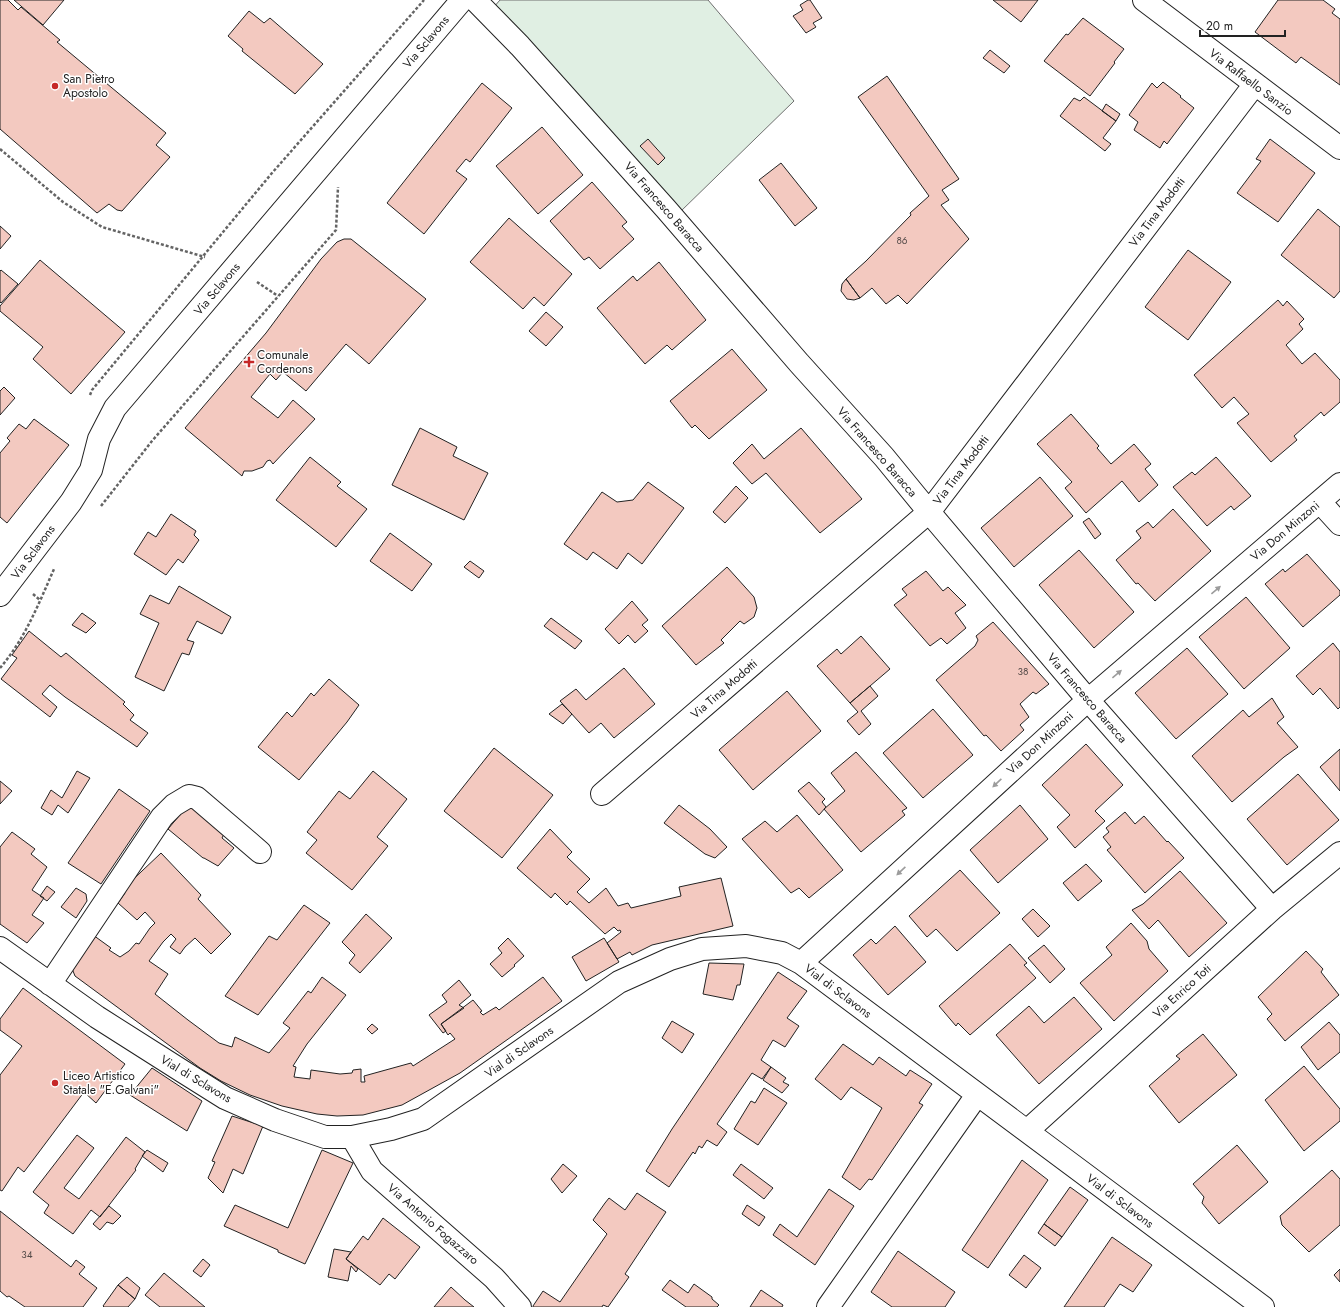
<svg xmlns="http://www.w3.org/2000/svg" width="1340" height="1307" font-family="Jost,sans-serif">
<rect width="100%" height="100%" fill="#fff"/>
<path fill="#e0efe3" stroke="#6f6f6f" d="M500,0H708L794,101L680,212L493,8Z"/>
<path fill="#f3c9c0" stroke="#222" d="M0,0H8L18,10L21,7L60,40L57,42L166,133L156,145L170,157L122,211L117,210L109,204L97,213L0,129Z
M14,0H64L43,25Z
M808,0H810L822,18L813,23L816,27L806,33L793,16L803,10L800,5Z
M993,0H1038L1021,22Z
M1278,0H1323L1335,9L1332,13L1340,19V85L1301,57L1296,63L1255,32Z
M249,11L264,23L270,18L323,64L295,94L242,51L243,49L228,36Z
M1083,18L1124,49L1114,62L1115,63L1090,96L1044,61L1066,34L1068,35Z
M990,50L1010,66L1004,73L983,58Z
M887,76L959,179L942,190L949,200L941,205L969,239L907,304L898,295L886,304L872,288L860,298L846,279L866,261L911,215L910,213L929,196L858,97Z
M1163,82L1181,96L1180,97L1194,108L1167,144L1164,141L1160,148L1134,130L1138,122L1129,115L1152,83L1157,88Z
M482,83L512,108L470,162L466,159L456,171L467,179L424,234L387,203Z
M1084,97L1116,121L1103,138L1111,144L1105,151L1060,116L1074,98L1080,101Z
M1106,104L1120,114L1116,121L1102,111Z
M542,127L583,175L538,214L496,166Z
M648,139L665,158L658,165L640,146Z
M1270,139L1315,173L1278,222L1237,193L1261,161L1256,159Z
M781,163L817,208L795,226L759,180Z
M592,182L627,222L622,226L634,239L600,269L589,257L584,260L550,221Z
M1318,209L1340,227V291L1334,298L1281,255Z
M509,218L572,274L544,306L534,297L523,309L470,262Z
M0,226L11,236L0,249Z
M344,239H351L426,299L369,364L346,344L306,391L283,372L276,380L270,374L251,397L278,418L293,400L315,419L273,464L270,460L267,461L263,467L252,471H244L242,476L185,428L266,333L321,259L337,242Z
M1188,250L1231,282L1188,340L1145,307Z
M40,260L125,332L71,394L33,359L43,347L0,311V306Z
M659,262L706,320L672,350L667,345L645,364L597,308L633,276L637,281Z
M1,270L18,284L1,303L0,302V271Z
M846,279L860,298L854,300L847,299L841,291L842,284Z
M1278,300L1283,306L1287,301L1304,319L1299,324L1303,329L1286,345L1302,364L1315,353L1340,380V402L1324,416L1321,412L1294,436L1297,440L1271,462L1237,423L1249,414L1234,397L1222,408L1194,375Z
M546,312L563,327L546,346L529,331Z
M732,349L767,390L709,439L695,425L692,428L670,401Z
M4,387L15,398L0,415V391Z
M1071,414L1099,446L1097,448L1111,464L1134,444L1151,464L1145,469L1158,485L1139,502L1122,481L1086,513L1065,488L1072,482L1037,444Z
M34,419L69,445L7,523L0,517V453L10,441L7,438L19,424L26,429Z
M420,428L457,447L453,456L488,473L464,520L392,485Z
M801,428L862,499L820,533L766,473L752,484L733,463L752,444L764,459Z
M310,457L341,482L337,486L367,509L336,547L276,500Z
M1216,457L1251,496L1234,510L1231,506L1207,526L1173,487L1192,472L1195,475Z
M1040,477L1073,516L1014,567L981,528Z
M648,482L684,508L642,564L628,553L617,569L593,552L587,560L564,544L602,492L617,502L633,500Z
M736,486L748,498L725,523L713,512Z
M1173,509L1211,551L1155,601L1138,583L1136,584L1116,560L1141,538L1136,531L1148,522L1153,528Z
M171,514L196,531L194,535L199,540L183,563L178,559L166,575L134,554L148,532L156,537Z
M1089,518L1101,534L1095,539L1083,522Z
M390,533L432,564L412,591L370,561Z
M1079,550L1134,612L1094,648L1039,585Z
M1307,554L1340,591V595L1303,627L1265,584L1283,569L1285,572Z
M470,561L484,571L479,578L464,567Z
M727,567L754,597L757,608L754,617L744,624L740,621L721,640L724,643L696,665L662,626Z
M926,571L943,591L948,587L966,605L955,613L966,628L947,644L941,638L930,646L894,605L907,595L902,589Z
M179,586L231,617L222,634L197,621L187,640L194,642L189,655L182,653L164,691L135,677L159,623L140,614L150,595L169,604Z
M1246,597L1290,648L1244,689L1199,637Z
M632,601L648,620L642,625L648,631L635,643L628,635L619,644L605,629Z
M82,613L96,623L86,633L72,625Z
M551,618L582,641L575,649L544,626Z
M993,622L1049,684L1036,694L1033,692L1020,704L1029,717L1020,725L1024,730L1001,751L986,735L984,736L936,680L975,646L978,640L976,636Z
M29,631L61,657L66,653L125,702L123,704L134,715L130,720L148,733L137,747L65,697L50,685L42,694L57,707L50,717L1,679L17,658L12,655Z
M861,636L890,669L850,703L817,666L837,649L841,654Z
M1333,643L1340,652V707L1338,709L1320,688L1313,695L1296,676Z
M1187,648L1228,694L1176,739L1135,693Z
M624,668L655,704L614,738L601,723L589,733L560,701L576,689L586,700Z
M329,679L359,705L347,722L299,780L258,747L287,712L292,717L311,693L314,696Z
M870,686L878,696L861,711L871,724L859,735L847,721L858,712L850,703Z
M787,691L821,731L753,790L719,750Z
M1272,698L1284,717L1277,723L1298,747L1284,757L1232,802L1192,756L1243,710L1249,717Z
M562,704L572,714L563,724L549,714Z
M933,709L973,755L923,798L883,753Z
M1086,744L1123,785L1095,811L1105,821L1075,848L1057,827L1070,815L1042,785Z
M494,748L553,795L502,858L444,811Z
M1340,749V791L1320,767Z
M856,752L907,808L902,811L905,815L861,852L824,809L845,791L831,773Z
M77,771L90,778L68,813L58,805L52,815L41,808L51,790L62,798Z
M373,771L407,799L377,837L388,846L352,890L306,853L317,840L307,832L339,791L350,799Z
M1298,774L1339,820L1287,865L1247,819Z
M0,781L12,791L0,804Z
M809,782L825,799L822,802L826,807L819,815L798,791Z
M119,789L150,811L101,884L68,863Z
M189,804L224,834L222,838L234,848L218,866L204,858H203L168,829Z
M679,805L710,829L727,847L715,858L705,854L664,823Z
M1020,805L1048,839L998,883L970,850Z
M1125,812L1135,824L1144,816L1167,842L1168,841L1184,858L1145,893L1107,850L1111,847L1103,837L1109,832L1106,828Z
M797,815L843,870L809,898L799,888L791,893L742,839L765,821L777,832Z
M550,829L572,852L567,857L590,879L577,892L589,903L606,888L618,906L628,903L631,908L681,896L679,887L721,878L733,926L652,945L632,955L630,952L617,959L607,943L621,932L620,930L618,931L614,927L605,934L570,901L567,905L555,893L551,898L517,868Z
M12,832L35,849L31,854L47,867L32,890L44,898L32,915L44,923L27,943L0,924V847Z
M161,853L201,895L198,899L231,934L211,954L195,938L185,947L180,954L170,947L176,939L171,934L163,942L149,961L168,974L155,994L188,1020L219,1043L232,1047L235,1037L269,1053L290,1028L283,1023L308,991L311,993L322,977L346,995L307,1044L293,1066L296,1067L294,1077L310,1079L311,1070L340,1074L352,1073L353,1070L361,1069V1082H365L364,1076L411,1063L413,1066L455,1039L450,1033L448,1035L441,1024L473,1000L482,1011L480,1012L483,1015L496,1007L499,1010L543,977L562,1001L460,1073L402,1105L363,1115L337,1116L317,1114L282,1106L250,1095L221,1081L200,1068L75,976L73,971L71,964L93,935L111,948L109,950L120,957L129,951L136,943L139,944L150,928L155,923L145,912L137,920L118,903L125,893L123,889Z
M1086,864L1102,881L1078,901L1063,883Z
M960,870L1000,913L957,951L936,929L927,937L909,916Z
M1180,871L1227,923L1189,957L1158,920L1149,929L1132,910L1143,904Z
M47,886L55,892L47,901L40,896Z
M76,888L86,894L87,901L76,918L61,907Z
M304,905L330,923L258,1015L225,996L269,936L277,940Z
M1033,909L1050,926L1038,937L1022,919Z
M366,914L392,938L360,973L349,963L355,955L342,942Z
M1131,923L1147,941L1149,949L1168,971L1114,1021L1080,983L1112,955L1106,947Z
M895,926L926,962L888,995L853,955L871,939L876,944Z
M508,938L524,956L514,965L515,966L502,977L490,964L502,953L498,948Z
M604,938L619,962L586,981L572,957Z
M1010,944L1027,963L1024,965L1036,978L970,1035L958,1023L956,1026L939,1006Z
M1044,945L1065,969L1050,983L1028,958Z
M1306,951L1323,969L1321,972L1339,995L1285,1041L1267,1019L1272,1014L1258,997Z
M709,963L744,964L740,985H737L733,1000L703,994Z
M778,972L807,991L787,1018L799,1026L785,1047L773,1040L761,1060L771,1067L762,1079L752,1073L717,1124L727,1132L717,1146L707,1140L702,1148L699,1146L695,1154L693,1152L669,1187L646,1171L672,1129Z
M459,980L471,995L459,1005L464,1008L441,1024L446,1031L443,1033L429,1015L447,1002L442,995Z
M23,988L125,1064L96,1103L84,1092L24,1172L18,1167L2,1191L0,1190V1075L22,1046L0,1030V1019Z
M1074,997L1102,1029L1039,1084L996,1035L1029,1006L1044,1023Z
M672,1021L694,1034L682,1053L662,1038Z
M1329,1022L1340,1035V1052L1318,1070L1301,1047Z
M372,1024L378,1029L372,1034L367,1029Z
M1203,1034L1237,1075L1179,1123L1149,1086L1180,1059L1176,1056Z
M843,1044L873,1065L879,1057L906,1076L910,1070L932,1084L919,1103L923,1105L872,1180L869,1179L860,1190L842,1177L882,1108L851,1087L841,1100L815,1079Z
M1304,1066L1340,1109V1121L1304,1151L1265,1100Z
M771,1067L786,1078L783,1082L789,1085L782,1093L763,1080Z
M152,1068L202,1101L187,1131L130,1095Z
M764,1088L787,1103L758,1145L734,1129L751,1101L755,1103Z
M232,1116L263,1126L243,1174L233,1169L223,1193L208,1178L215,1162L212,1161Z
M77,1135L94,1148L64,1188L79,1199L126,1137L145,1152L135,1169L136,1170L100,1217L91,1210L73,1234L44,1213L49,1205L33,1192Z
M1237,1145L1268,1182L1219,1224L1202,1203L1204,1197L1193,1184Z
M147,1150L168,1163L163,1172L142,1156Z
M322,1150L353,1163L305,1264L278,1252V1250L224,1226L235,1205L288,1228Z
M1022,1160L1048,1180L988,1268L962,1250Z
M563,1164L577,1176L562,1193L551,1179Z
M741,1164L773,1188L764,1199L733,1175Z
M1332,1170L1340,1179V1225L1309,1252L1282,1225L1280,1216Z
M1070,1187L1088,1200L1062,1237L1044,1224Z
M829,1189L854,1206L815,1265L773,1235L780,1224L797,1237Z
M637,1193L666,1212L625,1274L629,1277L608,1307L603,1305L602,1307H533V1306L543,1291L560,1302L607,1234L593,1220L605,1203L609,1198L625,1210Z
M747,1205L765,1217L759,1226L742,1214Z
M109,1206L121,1216L113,1224L107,1222L100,1230L93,1224Z
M0,1211L71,1267L76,1260L85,1267L79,1274L97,1288L83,1307H25L9,1296L7,1297L0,1291Z
M383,1218L420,1247L395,1279L389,1274L380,1285L346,1259L363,1236L368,1240Z
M1044,1224L1062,1237L1055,1246L1038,1233Z
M1112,1237L1152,1265L1133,1292L1120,1284L1104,1307H1064Z
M334,1249L351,1252L346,1259L358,1269L356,1272L351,1266L348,1281L328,1277Z
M898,1251L955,1292L945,1307H892L871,1292Z
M1024,1255L1041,1268L1026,1288L1009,1275Z
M203,1259L210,1265L201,1277L193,1271Z
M1340,1269V1282L1334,1275Z
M164,1273L205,1307H160L145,1295Z
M127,1277L140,1288L135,1299L118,1285Z
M670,1280L688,1293L694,1284L712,1297V1299L719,1305L717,1307H686L662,1290Z
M118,1285L135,1299L128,1307H104L103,1306Z
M451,1287L465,1300L474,1307H434Z
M761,1290L783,1305L782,1307H750Z"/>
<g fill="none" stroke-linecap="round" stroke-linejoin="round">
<defs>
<path id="minor" d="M475,0L520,46L666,209L799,363L884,457L929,512L1088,700L1272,909
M1144,0L1340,148
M1320,502L1340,524
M602,794L929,512L1255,84
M0,948L97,1017L182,1071L225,1098L275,1120L325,1137H352L391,1129L423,1119L619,982L670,959L702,949L746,946L782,953L801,963L1263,1307
M801,963L1088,700L1340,484
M50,984L162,817L174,805L189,796L197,798L260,852
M1027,1131L1272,909L1340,853
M352,1137L372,1171L494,1278L520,1307
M828,1307L977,1095"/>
<path id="tertiary" d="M0,595L71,502L91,470L99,439L115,408L462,0"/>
</defs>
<use href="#minor" stroke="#222" stroke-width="24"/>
<use href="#tertiary" stroke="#222" stroke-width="24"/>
<path stroke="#646464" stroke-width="2.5" stroke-dasharray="3 2" stroke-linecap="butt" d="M0,149L63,202L102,227L205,257
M257,282L278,296
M90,395L92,390L272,173L424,0
M101,506L152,441L336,230L338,187
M33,594L40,600
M0,668C25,639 39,603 54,569"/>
<use href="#minor" stroke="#fff" stroke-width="22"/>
<use href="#tertiary" stroke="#fff" stroke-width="22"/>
</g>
<defs><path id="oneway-solid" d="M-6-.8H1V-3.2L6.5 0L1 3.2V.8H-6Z"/></defs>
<g fill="#9c9c9c">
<use href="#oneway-solid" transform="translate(1216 590) rotate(-40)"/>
<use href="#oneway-solid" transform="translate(1117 674) rotate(-40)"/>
<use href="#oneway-solid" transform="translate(997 783) rotate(137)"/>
<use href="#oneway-solid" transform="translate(901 871) rotate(137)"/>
</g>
<g fill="#c62828" stroke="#fff" stroke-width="1.5">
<circle cx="55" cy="86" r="4"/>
<path d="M247 356h4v4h4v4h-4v4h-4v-4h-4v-4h4z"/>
<circle cx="55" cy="1083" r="4"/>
</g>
<g text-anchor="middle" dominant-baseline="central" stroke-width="3" stroke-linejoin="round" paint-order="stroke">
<g font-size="10" fill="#564c4a">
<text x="902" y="240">86</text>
<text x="1023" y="671">38</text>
<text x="27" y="1254">34</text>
</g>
<g font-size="12" fill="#222" stroke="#fff">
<text transform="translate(426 42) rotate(-50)">Via Sclavons</text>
<text transform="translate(1251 82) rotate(37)">Via Raffaello Sanzio</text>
<text transform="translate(664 207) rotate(49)">Via Francesco Baracca</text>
<text transform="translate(1157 212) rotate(-53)">Via Tina Modotti</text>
<text transform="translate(217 289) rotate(-50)">Via Sclavons</text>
<text transform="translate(877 452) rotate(49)">Via Francesco Baracca</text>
<text transform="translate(961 470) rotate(-53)">Via Tina Modotti</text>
<text transform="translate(1285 531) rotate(-40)">Via Don Minzoni</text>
<text transform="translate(33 552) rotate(-53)">Via Sclavons</text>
<text transform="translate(724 689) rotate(-41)">Via Tina Modotti</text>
<text transform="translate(1087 698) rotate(49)">Via Francesco Baracca</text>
<text transform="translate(1040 743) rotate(-43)">Via Don Minzoni</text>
<text transform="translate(838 991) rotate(37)">Vial di Sclavons</text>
<text transform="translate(1182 991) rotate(-42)">Via Enrico Toti</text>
<text transform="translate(519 1052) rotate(-35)">Vial di Sclavons</text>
<text transform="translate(196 1079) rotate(31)">Vial di Sclavons</text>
<text transform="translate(1120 1201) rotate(37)">Vial di Sclavons</text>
<text transform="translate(433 1224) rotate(41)">Via Antonio Fogazzaro</text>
</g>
<g font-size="12" fill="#222" stroke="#fff" text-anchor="start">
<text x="63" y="79">San Pietro<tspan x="63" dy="14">Apostolo</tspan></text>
<text x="257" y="355">Comunale<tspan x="257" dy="14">Cordenons</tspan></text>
<text x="63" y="1076">Liceo Artistico<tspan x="63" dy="14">Statale "E.Galvani"</tspan></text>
</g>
</g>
<path d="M1200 30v6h85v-6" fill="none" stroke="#222222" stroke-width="2"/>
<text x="1206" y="30" font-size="12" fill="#222222" stroke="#ffffff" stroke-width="3" paint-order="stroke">20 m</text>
</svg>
